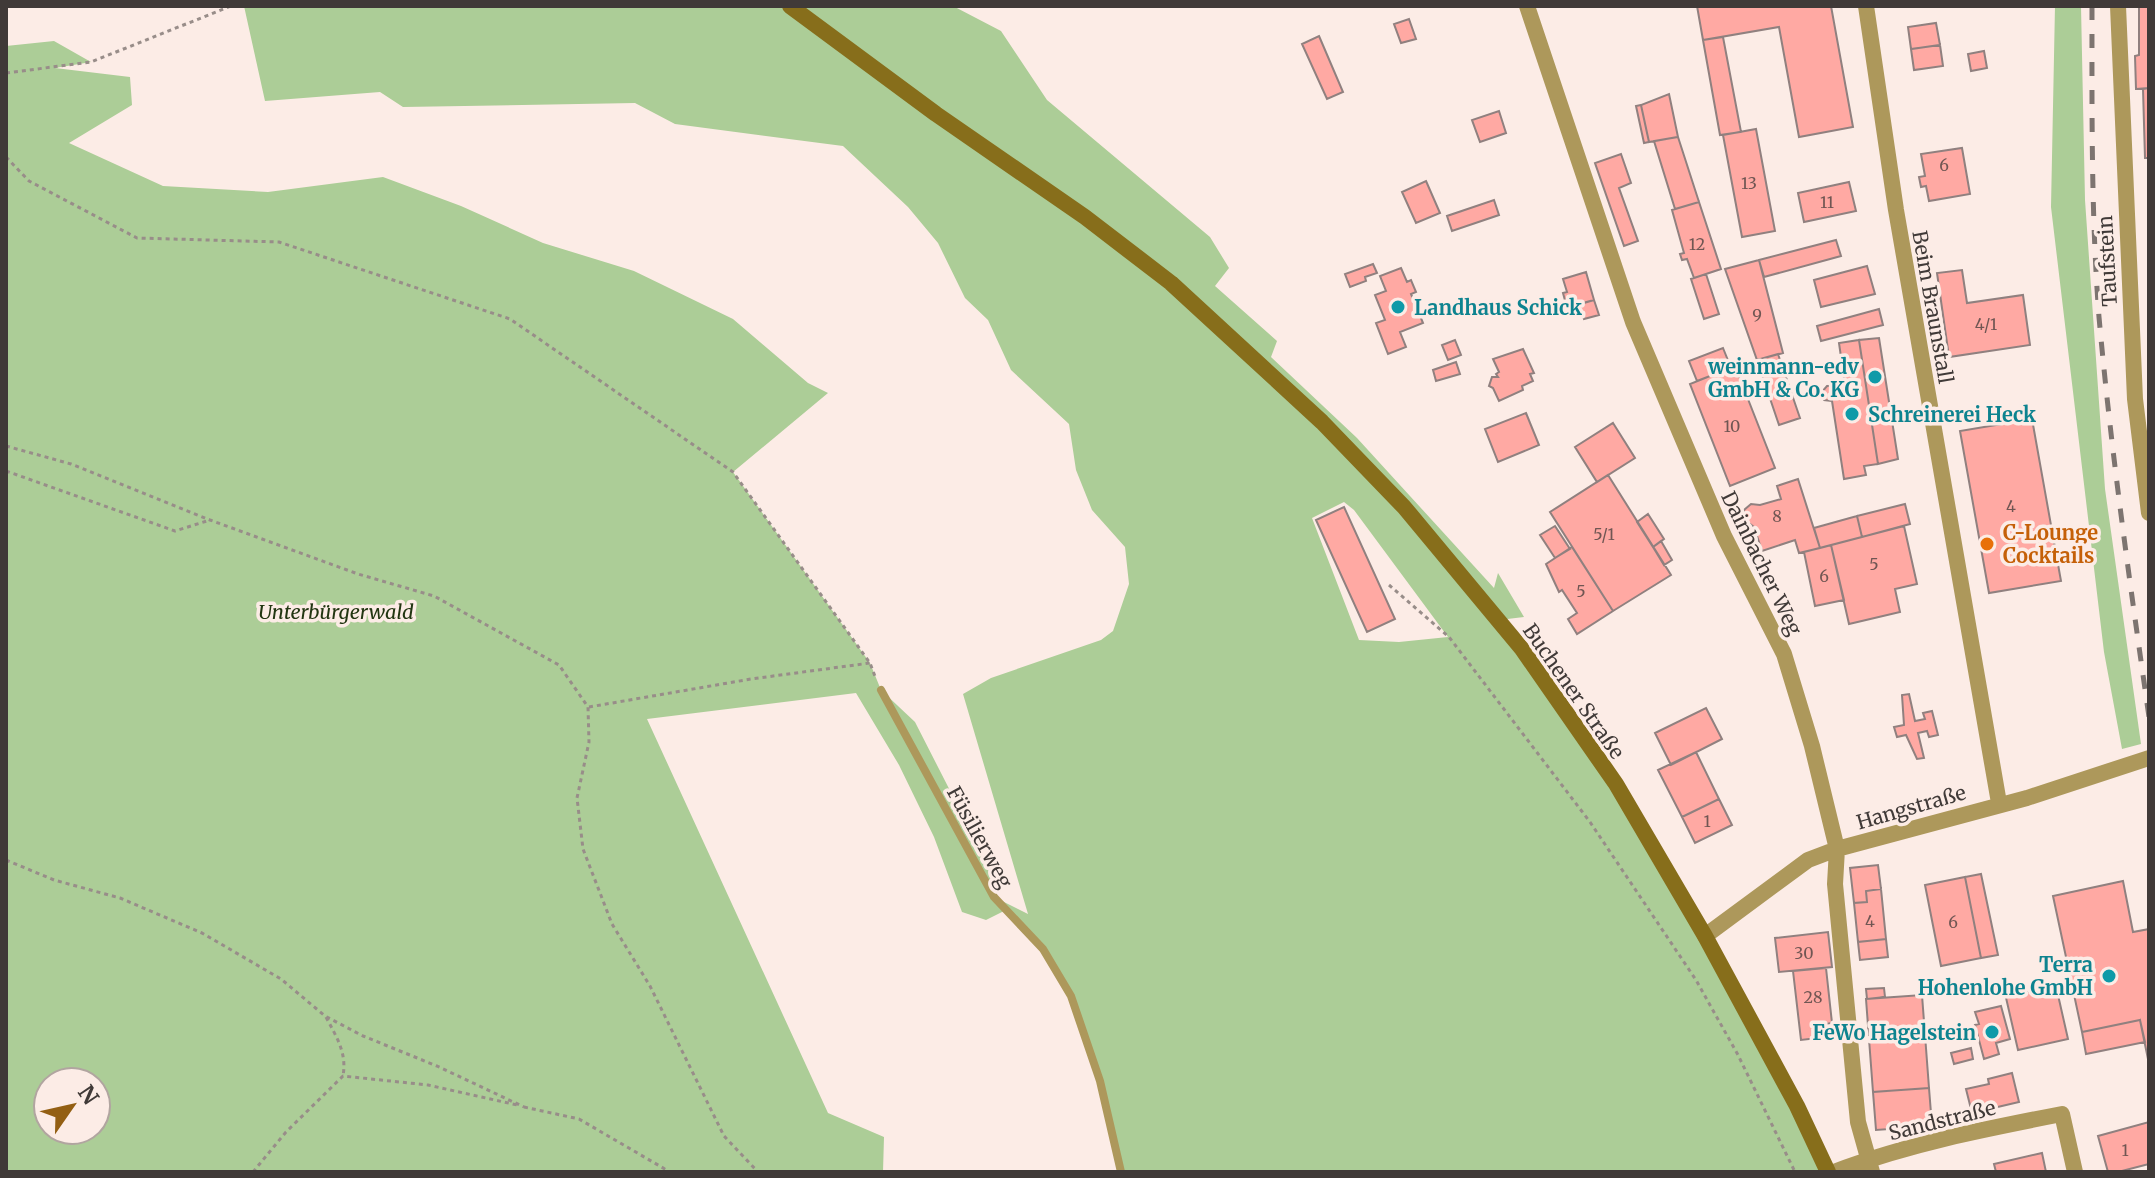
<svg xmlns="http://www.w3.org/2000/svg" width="2155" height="1178" font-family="Merriweather,serif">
<rect width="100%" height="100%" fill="#fcece6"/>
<path fill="#accd97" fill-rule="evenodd" d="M244,6H953L1001,31L1047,100L1210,237L1229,268L1215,286L1277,341L1271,357L1357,438L1494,588L1498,573L1524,617L1499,620L1616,784L1828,1172H1121L1118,1151L1071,996L1043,949L1006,910L986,920L962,912L934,837L899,765L856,693L647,719L828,1113L884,1137L883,1172H6V46L54,41L91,62L55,68L130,77L132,105L69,143L163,186L268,192L383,177L461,206L543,243L634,271L733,319L808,383L828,393L733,472L870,663L881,690L915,722L988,865L994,897L1028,914L963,694L991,678L1101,640L1113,631L1129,584L1125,547L1092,510L1076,470L1069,424L1011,370L988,320L965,298L938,243L908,207L843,146L675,124L635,103L403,107L380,92L265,101ZM1344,502L1354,510L1448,637L1399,642L1359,640L1312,518ZM48,1082H96V1130H48Z
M2055,6H2081L2085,200L2105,489L2141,744L2122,749L2104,652L2051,207Z"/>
<path fill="#ffa9a3" stroke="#90807f" stroke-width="2" d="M1697,6H1831L1853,127L1799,137L1779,27L1703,40Z
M2139,6H2149V88L2136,89L2135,56L2139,55Z
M1409,19L1416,39L1401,43L1394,24Z
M1936,23L1940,45L1911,49L1908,27Z
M1319,36L1343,92L1327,99L1302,44Z
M1723,37L1741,132L1720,135L1703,40Z
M1940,45L1943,66L1914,70L1911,49Z
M1984,51L1987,68L1971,71L1968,54Z
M2149,88V158H2145L2143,89Z
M1669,94L1678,137L1649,142L1641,105Z
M1641,105L1649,142L1644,143L1636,106Z
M1499,111L1506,133L1480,142L1472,120Z
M1756,129L1775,231L1742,237L1723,135Z
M1678,137L1699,202L1675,209L1654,141Z
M1962,148L1970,194L1929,201L1926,186L1921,187L1919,177L1925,176L1921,154Z
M1621,154L1631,183L1619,188L1638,241L1624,246L1595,163Z
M1426,181L1440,213L1416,223L1402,192Z
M1849,182L1856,211L1804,222L1798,193Z
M1494,200L1499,215L1452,231L1447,216Z
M1699,202L1721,269L1694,278L1687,259L1682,260L1680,254L1684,253L1672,210Z
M1836,240L1841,256L1764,277L1759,260Z
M1759,260L1783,353L1757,360L1725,269Z
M1373,264L1377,273L1365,277L1366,281L1350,287L1345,274Z
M1867,266L1875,294L1821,307L1814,280Z
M1401,268L1407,282L1411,280L1416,292L1411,294L1423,323L1400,332L1406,347L1388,354L1376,323L1385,320L1375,295L1386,291L1380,276Z
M1962,270L1967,303L2023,295L2030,345L1949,357L1937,273Z
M1586,272L1594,300L1567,308L1563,293L1567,292L1563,279Z
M1706,274L1719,314L1704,319L1691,279Z
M1594,300L1599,315L1584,319L1579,304Z
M1879,309L1883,325L1821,341L1817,326Z
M1879,338L1898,459L1878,464L1859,340Z
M1455,340L1461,355L1448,360L1442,345Z
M1859,340L1878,464L1864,466L1866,475L1844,479L1832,401L1824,400L1821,393L1827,386L1845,385L1839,343Z
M1723,348L1731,368L1697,381L1689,361Z
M1523,349L1534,373L1530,374L1533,381L1522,386L1523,390L1499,401L1493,388L1489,386L1492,377H1498L1496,374L1499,372L1493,359Z
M1778,354L1800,418L1779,425L1757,360Z
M1456,362L1460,374L1436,381L1433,370Z
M1735,366L1775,468L1730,486L1690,384Z
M1526,413L1539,445L1498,462L1485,429Z
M2032,419L2061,581L1989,593L1960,431Z
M1613,423L1635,458L1597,482L1575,447Z
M1608,475L1671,575L1613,611L1550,512Z
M1798,479L1820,548L1799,553L1795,540L1762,551L1754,527L1744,519V510L1751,504L1760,505L1781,499L1777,486Z
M1905,504L1910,524L1862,537L1857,516Z
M1344,507L1395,619L1367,632L1316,520Z
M1648,514L1664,539L1653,547L1637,522Z
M1857,516L1862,537L1820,548L1814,528Z
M1555,526L1570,549L1555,558L1540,535Z
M1904,526L1917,584L1895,589L1900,612L1849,624L1831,545Z
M1661,541L1672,560L1664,565L1653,547Z
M1831,545L1844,600L1815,606L1804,552Z
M1572,547L1613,611L1577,634L1568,619L1577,613L1562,590L1559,592L1546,564Z
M1909,694L1915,721L1925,719L1923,713L1932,711L1938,735L1929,737L1927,731L1918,733L1924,758L1917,759L1906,735L1897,737L1894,727L1904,725L1902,695Z
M1706,708L1722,739L1671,765L1655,733Z
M1696,752L1719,799L1682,817L1658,770Z
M1719,799L1732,825L1695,843L1682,817Z
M1878,865L1881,889L1866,891L1867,902L1854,903L1850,868Z
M1981,874L1998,955L1981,958L1965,877Z
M1965,877L1981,958L1941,966L1925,885Z
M2123,881L2133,932L2149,929V1064L2140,1020L2082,1032L2053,896Z
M1881,889L1886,939L1858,942L1854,903L1867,902L1866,891Z
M1828,932L1832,967L1779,972L1775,938Z
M1886,939L1888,957L1860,960L1858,942Z
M1826,968L1832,1023L1825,1024L1826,1037L1801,1040L1793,971Z
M1884,988L1885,997L1867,999L1866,989Z
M2004,989L2058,995L2068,1039L2018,1050Z
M1922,995L1929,1088L1873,1092L1866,999Z
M2001,1006L2010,1039L1996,1043L1999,1054L1984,1059L1975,1025L1979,1024L1975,1012Z
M2140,1020L2145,1042L2086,1054L2082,1032Z
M1971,1048L1973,1059L1954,1064L1951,1053Z
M2012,1073L2019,1102L1972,1113L1966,1089L1989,1084L1988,1079Z
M1929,1088L1932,1126L1876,1130L1873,1092Z
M2149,1122V1164L2118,1172H2108L2098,1136Z
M2042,1153L2046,1172H1996L1994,1164Z"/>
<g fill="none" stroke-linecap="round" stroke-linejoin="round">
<path stroke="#988d89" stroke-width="3" stroke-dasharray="4 4" stroke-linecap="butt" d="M6,73L91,62L231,6
M6,157L29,181L137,238L279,242L510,319L733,472L870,663L876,679
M6,446L71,464L210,520L358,574L434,596L559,665L588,707L589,742L577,798L583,849L612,924L650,986L724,1136L758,1172
M6,471L175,531L210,520
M1389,585L1449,637L1590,822L1696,980L1738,1055L1795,1172
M589,707L751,679L870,663
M6,860L54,880L120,898L202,933L281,979L325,1016L363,1036L437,1066L524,1107
M326,1017C337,1038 347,1053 343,1076
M524,1107L579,1119L670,1172
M253,1172L286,1132L343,1076L428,1085L517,1105"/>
<path stroke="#ad985b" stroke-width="8" d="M881,690L994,897L1043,949L1071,996L1100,1081L1121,1172"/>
<path stroke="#ad985b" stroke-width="16" d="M1527,6L1633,322L1724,536L1784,654L1812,746L1837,849L1835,884L1858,1122L1872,1172
M1866,6L1896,210L1999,803
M2118,6L2135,399L2149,513
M1705,936L1808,860L1837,849L2027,798L2149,758
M1834,1172C1908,1144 1985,1129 2062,1114L2075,1172"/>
<path stroke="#876e1b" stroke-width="16" d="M790,6L936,114L1085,217L1171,283L1322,422L1404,507L1522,649L1616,784L1705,936L1797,1106L1828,1172"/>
<path stroke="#7d7470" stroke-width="5" stroke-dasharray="14 14" stroke-linecap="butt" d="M2092,6C2092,109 2091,214 2099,317C2111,451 2130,584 2149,717"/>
</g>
<g fill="#0f9aa8" stroke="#fcece6" stroke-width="3">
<circle cx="1398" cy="307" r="8"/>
<circle cx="1875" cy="377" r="8"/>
<circle cx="1852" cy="414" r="8"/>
<circle cx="2109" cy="976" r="8"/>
<circle cx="1992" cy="1032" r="8"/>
</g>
<circle fill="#e8710a" stroke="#fcece6" stroke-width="3" cx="1987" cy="544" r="8"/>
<g text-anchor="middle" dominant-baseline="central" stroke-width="7" stroke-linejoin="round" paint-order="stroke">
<g font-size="16" fill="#705653">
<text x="1944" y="165">6</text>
<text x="1749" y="183">13</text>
<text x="1827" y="202">11</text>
<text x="1697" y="244">12</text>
<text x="1757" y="315">9</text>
<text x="1986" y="324">4/1</text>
<text x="1732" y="426">10</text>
<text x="2011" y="506">4</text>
<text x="1777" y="516">8</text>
<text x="1604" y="534">5/1</text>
<text x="1874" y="564">5</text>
<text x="1824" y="576">6</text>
<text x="1581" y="591">5</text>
<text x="1707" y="821">1</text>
<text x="1870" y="921">4</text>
<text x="1953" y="922">6</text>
<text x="1804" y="953">30</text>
<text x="1813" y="997">28</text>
<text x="2125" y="1150">1</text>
</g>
<g font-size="20" fill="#403a38" stroke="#fcece6">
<text transform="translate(2107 261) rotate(-93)">Taufstein</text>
<text transform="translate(1933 307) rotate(80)">Beim Braunstall</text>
<text transform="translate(1762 563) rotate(64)">Dainbacher Weg</text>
<text transform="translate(1574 691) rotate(55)">Buchener Straße</text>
<text transform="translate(1911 807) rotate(-16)">Hangstraße</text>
<text transform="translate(980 837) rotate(61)">Füsilierweg</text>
<text transform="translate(1942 1120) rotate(-14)">Sandstraße</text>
</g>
<g font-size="20" font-weight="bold" fill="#0d838f" stroke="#fcece6" text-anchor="end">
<text x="1414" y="307" text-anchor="start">Landhaus Schick</text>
<text x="1859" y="366">weinmann-edv<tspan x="1859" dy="23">GmbH &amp; Co. KG</tspan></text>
<text x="1868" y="414" text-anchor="start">Schreinerei Heck</text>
<text x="2093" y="964">Terra<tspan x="2093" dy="23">Hohenlohe GmbH</tspan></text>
<text x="1976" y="1032">FeWo Hagelstein</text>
</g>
<g font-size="20" font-weight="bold" fill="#c56008" stroke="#fcece6" text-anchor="start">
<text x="2003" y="532">C-Lounge<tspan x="2003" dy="23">Cocktails</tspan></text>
</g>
<g font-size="20" font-style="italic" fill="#223612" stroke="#fcece6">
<text x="336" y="611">Unterbürgerwald</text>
</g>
</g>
<rect width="2155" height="1178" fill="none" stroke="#403a38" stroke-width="16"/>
<g transform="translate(72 1106) rotate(56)"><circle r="38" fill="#fcece6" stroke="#b1a5a0" stroke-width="2"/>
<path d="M0-6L14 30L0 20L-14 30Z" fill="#935f13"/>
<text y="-12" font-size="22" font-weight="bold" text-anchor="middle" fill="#403a38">N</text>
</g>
</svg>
